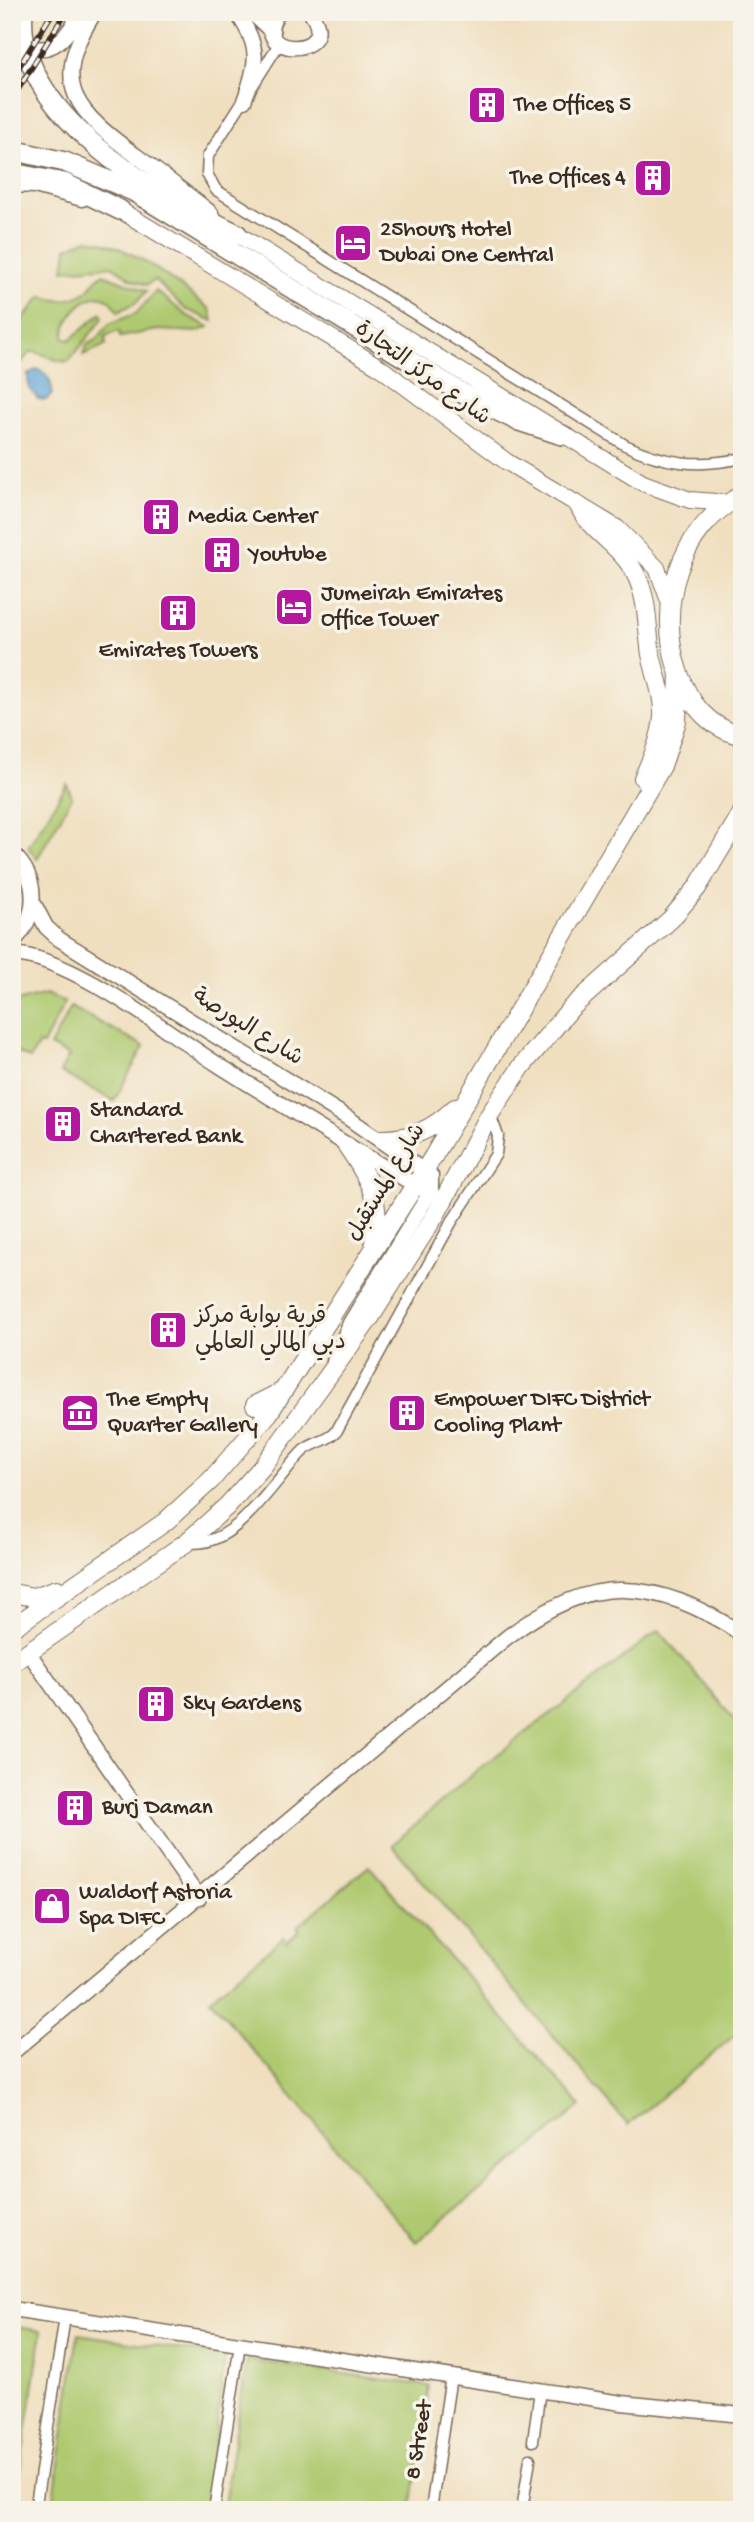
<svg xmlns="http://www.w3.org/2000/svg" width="754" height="2522" font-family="'Gochi Hand','Playpen Sans Arabic',sans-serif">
<rect width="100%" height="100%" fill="#f7f3e8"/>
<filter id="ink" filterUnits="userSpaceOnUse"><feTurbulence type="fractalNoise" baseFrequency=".0143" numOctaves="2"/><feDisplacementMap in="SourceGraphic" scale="14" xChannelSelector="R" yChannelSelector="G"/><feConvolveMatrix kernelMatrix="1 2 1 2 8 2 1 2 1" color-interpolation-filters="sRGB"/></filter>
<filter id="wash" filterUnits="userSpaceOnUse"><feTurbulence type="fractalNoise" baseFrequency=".00686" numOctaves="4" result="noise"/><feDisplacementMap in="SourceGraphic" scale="28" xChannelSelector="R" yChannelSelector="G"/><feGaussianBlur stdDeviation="1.57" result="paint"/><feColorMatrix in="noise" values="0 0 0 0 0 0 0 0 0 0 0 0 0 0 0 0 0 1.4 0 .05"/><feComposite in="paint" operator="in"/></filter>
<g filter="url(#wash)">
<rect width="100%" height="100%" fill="#f0dfbf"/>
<path fill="#aec96f" stroke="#747a46" stroke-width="2" d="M87,239C132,245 174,282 210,309L213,321L185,309L155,280L147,285L133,280L112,266L64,270L67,248Z
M103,274L147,291L137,302L118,312C102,276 64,311 64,338L70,340L101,313L103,318L69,361C53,364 46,351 31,352L12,372V332L42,296C56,303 75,301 87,291C94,285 94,278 103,274Z
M156,291L186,315L209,327L197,332L158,330L120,337L119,331L105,336L106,345L83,355L87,345L97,339L109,324L137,313Z
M67,784L72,797L37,859L28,847Z
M46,994L65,1002L43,1045L39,1044L30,1059L12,1050V1003Z
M71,1007L144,1046L114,1101L60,1072L69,1056L50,1046Z
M659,1630L742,1729V2029L628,2125L392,1845L476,1771Z
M369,1866L581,2106L416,2242L210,1999L284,1937L287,1942L300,1930L297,1927Z
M12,2326L42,2331L14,2510H12Z
M78,2334L225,2356L207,2510H52Z
M247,2360L429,2386L411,2510H223Z"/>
<path fill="#61a5d6" stroke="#4e687a" stroke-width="2" d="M37,369C48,373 52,382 52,394L46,400L38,399L29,387L28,374Z"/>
</g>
<g filter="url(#ink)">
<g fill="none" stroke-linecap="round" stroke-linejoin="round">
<defs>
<path id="minor" d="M279,44L208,156L207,174L216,190L625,445C664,464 699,468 742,458
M187,1542C235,1551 273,1481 303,1451C313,1442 327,1442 336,1432L451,1223L496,1154L498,1136L490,1114
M533,2441L540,2390
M35,2510L65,2317
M214,2510L240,2344
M431,2510L451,2376
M522,2510L530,2459"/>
<path id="tertiary" d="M95,12C47,86 77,112 138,157C163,175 187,194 211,213
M236,12C261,46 258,63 244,101
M251,12L273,33
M279,12C243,59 345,59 310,12
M24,44C53,59 68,34 81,12
M12,185L35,186L82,199
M12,853C40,879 39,917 12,943
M34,904L46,927L59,939L348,1118L431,1176V1191L350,1323L334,1362
M12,954C70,956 167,1032 217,1064C285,1107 352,1149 422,1189
M29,1653L199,1898
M12,2053L506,1638C592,1572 654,1577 742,1634
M12,2309L622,2403L742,2415"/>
<path id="secondary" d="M120,210L378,366L507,462L617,528L657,568L669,601
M237,234L643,483L690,500L728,503"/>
<path id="primary" d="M742,495C679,528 656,606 678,671C689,703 707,727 742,736
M579,506C590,531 617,543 631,566C649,594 646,623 651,654C655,675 664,695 663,717C661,739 652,759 643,778
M381,1139C412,1139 432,1130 455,1108
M347,1146C369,1178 383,1203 374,1243
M255,1405L283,1391
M12,1593L34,1597L57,1589
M12,1628L165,1522L211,1480L269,1413L433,1157L662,766L677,721L679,674
M12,1663L187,1542L227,1506L263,1466L370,1318L436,1214L490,1114L522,1066L571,1008L671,919L697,888L742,813"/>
<path id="motorway" d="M23,12C14,115 159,196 237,234
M12,150L65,162L133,191L464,394L516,420L562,435
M12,173L64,183L120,210"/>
</defs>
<use href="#minor" stroke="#7a6956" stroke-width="13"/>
<use href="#tertiary" stroke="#7a6956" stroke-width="17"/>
<use href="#secondary" stroke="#7a6956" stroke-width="18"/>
<use href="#primary" stroke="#7a6956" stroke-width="20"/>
<use href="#motorway" stroke="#7a6956" stroke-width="22"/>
<use href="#minor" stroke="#fff" stroke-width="10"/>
<use href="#tertiary" stroke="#fff" stroke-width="14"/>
<use href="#secondary" stroke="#fff" stroke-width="16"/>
<use href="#primary" stroke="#fff" stroke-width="18"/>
<use href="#motorway" stroke="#fff" stroke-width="19"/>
<defs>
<path id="rail" d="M12,78L53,12
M12,99L66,12"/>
</defs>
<use href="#rail" stroke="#3b2a1e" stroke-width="6"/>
<use href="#rail" stroke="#f7f3e8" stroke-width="3.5" stroke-dasharray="10" stroke-linecap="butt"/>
</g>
</g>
<defs>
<symbol id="building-square" viewBox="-11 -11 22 22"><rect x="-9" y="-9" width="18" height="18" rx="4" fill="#b5179e" stroke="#f7f3e8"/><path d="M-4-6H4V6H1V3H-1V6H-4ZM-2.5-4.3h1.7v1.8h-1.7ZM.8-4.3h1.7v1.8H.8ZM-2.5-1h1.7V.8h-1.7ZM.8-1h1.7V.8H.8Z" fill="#fff"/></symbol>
<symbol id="hotel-square" viewBox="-11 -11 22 22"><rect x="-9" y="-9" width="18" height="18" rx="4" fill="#b5179e" stroke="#f7f3e8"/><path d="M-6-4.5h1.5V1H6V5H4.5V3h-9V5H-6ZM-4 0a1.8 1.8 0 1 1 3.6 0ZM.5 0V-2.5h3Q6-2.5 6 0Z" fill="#fff"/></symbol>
<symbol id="museum-square" viewBox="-11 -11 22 22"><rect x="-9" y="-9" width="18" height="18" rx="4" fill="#b5179e" stroke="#f7f3e8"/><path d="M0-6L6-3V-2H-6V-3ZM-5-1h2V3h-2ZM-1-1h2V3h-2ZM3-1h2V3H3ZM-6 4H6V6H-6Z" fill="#fff"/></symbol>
<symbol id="shop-square" viewBox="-11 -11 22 22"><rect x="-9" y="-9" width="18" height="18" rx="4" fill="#b5179e" stroke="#f7f3e8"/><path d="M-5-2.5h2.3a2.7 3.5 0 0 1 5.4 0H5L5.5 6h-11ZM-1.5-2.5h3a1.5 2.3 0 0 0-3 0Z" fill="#fff"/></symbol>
</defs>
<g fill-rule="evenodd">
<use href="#building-square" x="465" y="83" width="44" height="44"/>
<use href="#building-square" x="631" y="156" width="44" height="44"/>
<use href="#hotel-square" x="331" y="221" width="44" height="44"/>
<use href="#building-square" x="139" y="495" width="44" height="44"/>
<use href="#building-square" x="200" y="533" width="44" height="44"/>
<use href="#hotel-square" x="272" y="585" width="44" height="44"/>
<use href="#building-square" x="156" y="591" width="44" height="44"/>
<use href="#building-square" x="41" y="1102" width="44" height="44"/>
<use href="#building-square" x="146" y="1308" width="44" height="44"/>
<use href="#museum-square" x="58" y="1391" width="44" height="44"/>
<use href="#building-square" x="385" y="1391" width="44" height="44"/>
<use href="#building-square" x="134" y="1682" width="44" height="44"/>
<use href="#building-square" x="53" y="1786" width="44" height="44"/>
<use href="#shop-square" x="30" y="1884" width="44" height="44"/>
</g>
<g text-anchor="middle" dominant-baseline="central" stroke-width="7" stroke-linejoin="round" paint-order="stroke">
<g font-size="23" fill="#3b2a1e" stroke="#f7f3e8" text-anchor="start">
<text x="514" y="105">The Offices 5</text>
<text x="626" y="178" text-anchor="end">The Offices 4</text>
<text x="380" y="230">25hours Hotel<tspan x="380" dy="26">Dubai One Central</tspan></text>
<text x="188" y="517">Media Center</text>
<text x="249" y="555">Youtube</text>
<text x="321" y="594">Jumeirah Emirates<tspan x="321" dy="26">Office Tower</tspan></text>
<text x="178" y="651" text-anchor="middle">Emirates Towers</text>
<text x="90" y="1111">Standard<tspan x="90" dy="26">Chartered Bank</tspan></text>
<text x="195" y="1317">قرية بوابة مركز<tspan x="195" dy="26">دبي المالي العالمي</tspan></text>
<text x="107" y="1400">The Empty<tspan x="107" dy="26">Quarter Gallery</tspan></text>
<text x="434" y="1400">Empower DIFC District<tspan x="434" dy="26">Cooling Plant</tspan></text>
<text x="183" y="1704">Sky Gardens</text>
<text x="102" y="1808">Burj Daman</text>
<text x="79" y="1893">Waldorf Astoria<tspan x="79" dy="26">Spa DIFC</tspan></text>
</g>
<g font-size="23" fill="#3b2a1e" stroke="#f7f3e8">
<text transform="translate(422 374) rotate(36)">شارع مركز التجارة</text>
<text transform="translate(247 1028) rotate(32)">شارع البورصة</text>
<text transform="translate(387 1183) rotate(-59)">شارع المستقبل</text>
<text transform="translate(420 2440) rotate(-81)">8 Street</text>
</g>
</g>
<rect width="754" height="2522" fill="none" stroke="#f7f3e8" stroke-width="42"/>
</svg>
